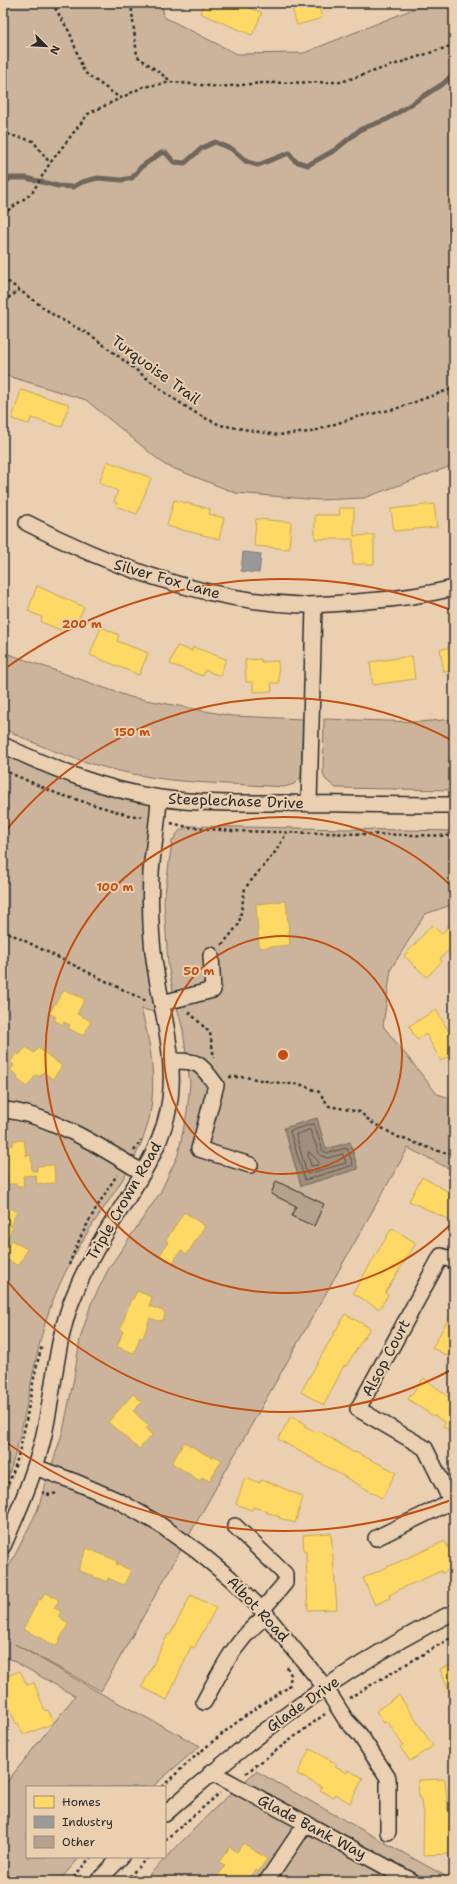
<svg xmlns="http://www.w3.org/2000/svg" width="457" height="1884" font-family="'Shantell Sans',sans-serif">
<rect width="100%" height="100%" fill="#eacfb1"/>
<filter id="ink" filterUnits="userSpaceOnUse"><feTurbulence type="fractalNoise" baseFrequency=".025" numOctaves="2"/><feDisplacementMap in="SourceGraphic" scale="8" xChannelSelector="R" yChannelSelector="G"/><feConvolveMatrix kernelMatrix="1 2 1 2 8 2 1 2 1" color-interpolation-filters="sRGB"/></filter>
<g filter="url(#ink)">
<path fill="#cbb49b" stroke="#7b7063" d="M3,3H162L164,17L237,54L304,53L413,9L435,3H454V465L364,498L319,500L236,493L165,465L86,400L8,376L3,381Z
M3,652L130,697L232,716L303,719L301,777L294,784L284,787C241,784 198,784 156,778C103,770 51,753 3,728Z
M324,719L419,722L454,719V790L336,788L325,779L323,772Z
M3,745L159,798L152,871L164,1014L141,1009C151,1044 157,1082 149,1119C139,1161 112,1195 89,1230C72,1258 57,1286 47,1317C29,1374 26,1434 3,1490Z
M190,826L454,831V904L425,914L391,969L383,1026L437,1094L454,1099V1171L408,1148L101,1691L15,1644L100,1693L200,1746L152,1787H27V1857H80L59,1881H3V1787L75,1696L3,1655V1579L37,1511L63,1431L74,1378L80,1339L91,1304L109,1268L160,1193L178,1155L187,1112L190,1084L183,1030L175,1000L168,965L164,901L172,841L180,830Z
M256,1771L454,1881H143L215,1808Z"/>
<path fill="#9f8e7c" stroke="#71665c" d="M317,1118L326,1149L350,1142L358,1169L301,1186L284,1128Z"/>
<path fill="#ffd966" stroke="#bfa554" d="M204,3H238L262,13L252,35L200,13Z
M307,3H318L322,18L297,25L292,8Z
M21,390L69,404L62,427L31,418L29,424L12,419Z
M107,461L151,478L137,514L116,506L117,503L114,502L118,491L99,483Z
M174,500L210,509L209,514L224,518L219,539L167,526Z
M434,504L437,527L394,531L391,509Z
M339,508H354V536L374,535V564H353V539H315V515H340Z
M256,519L291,522L289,549L254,546Z
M37,586L84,607L74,629L63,624L61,630L41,622L42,617L28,611Z
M101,627L119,635L117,641L148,653L139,675L90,655Z
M177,646L192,651L193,647L226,659L220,676L205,670L203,676L170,664Z
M454,647V670L444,672L440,649Z
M412,656L415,679L373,685L370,662Z
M261,659V662L278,661L279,683H271L272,691L253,692V682H246L245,660Z
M286,901L290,945L259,948L256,904Z
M432,925L442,934L449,925L454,930V944L440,959L442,961L427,977L404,956Z
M64,990L85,999L77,1014L91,1021L83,1036L68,1028L70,1025L64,1022L63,1025L54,1020L56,1017L49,1013Z
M436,1010L454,1040V1053L441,1061L426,1034L417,1040L409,1026Z
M26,1047L34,1053L38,1048L62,1066L53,1079L43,1072L39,1077L36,1075L27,1087L17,1079L18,1076L10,1070L14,1065L10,1062L17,1053L19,1055Z
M24,1140L26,1156L31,1155L32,1171H37V1166L54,1165L55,1183L37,1184L36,1175L23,1176L24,1186H17V1184H8L4,1146L13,1145V1141Z
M422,1177L454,1195V1222L409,1201Z
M6,1206L17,1212L10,1226L13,1227L5,1243L9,1244L11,1240L27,1249L19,1266L3,1258V1209L4,1210Z
M184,1212L205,1226L187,1254L181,1250L172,1264L160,1255L168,1242L166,1240Z
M392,1228L416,1243L385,1293L388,1295L379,1309L353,1293Z
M137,1291L152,1297L149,1306L163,1311L165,1315L163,1320L159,1321L150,1318L143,1338L140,1337L134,1353L117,1347L123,1331L120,1330L131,1299H133Z
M454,1309V1359L432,1348Z
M345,1314L370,1328L346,1366L344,1365L324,1405L301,1392Z
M424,1378L449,1397L450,1395L454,1399V1434L443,1426L445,1423L434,1415L433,1416L408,1399Z
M133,1394L142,1402L133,1411L149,1426L146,1429L152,1435L139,1449L108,1422Z
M291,1416L306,1424L304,1426L316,1432L318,1430L354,1453L355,1452L396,1472L382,1498L278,1439Z
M184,1442L212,1458L213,1455L222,1460L209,1481L202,1477L200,1481L172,1463Z
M245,1478L260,1483L261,1480L276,1485L303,1497L295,1523L279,1518L280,1517L266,1512L267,1511L253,1507L252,1510L236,1504Z
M331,1533L337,1609L308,1610L306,1551L304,1552L303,1535Z
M445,1541L454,1560V1568L442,1573L441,1571L428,1577L402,1588L389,1595L390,1598L375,1605L363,1578Z
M87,1548L117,1561L116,1564L131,1570L124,1585L108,1578L107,1582L78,1570Z
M45,1592L59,1600L54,1608L61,1611L58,1617L69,1623L56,1646L23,1629L39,1599L41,1600Z
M191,1595L216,1608L194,1648L191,1646L167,1700L142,1687L168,1634L170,1635Z
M454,1663V1695L451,1696L440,1669Z
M20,1671L27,1685L34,1683L45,1711L48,1710L54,1723L24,1735L18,1723L16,1724L5,1695L7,1694L3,1683V1678Z
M399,1695L433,1746L410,1761L400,1747L403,1745L387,1721L384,1723L376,1711Z
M310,1749L337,1764L335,1767L347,1773L348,1770L363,1778L350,1803L335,1794L333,1797L320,1790L322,1787L297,1774Z
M445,1779L448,1810H450V1854L423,1855L424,1810H422L421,1797H419L418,1780Z
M243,1843L267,1859L258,1872L255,1869L247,1881L215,1880L225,1866L219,1862L230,1847L237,1852Z
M316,1873L328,1881H310Z"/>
<path fill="#999" stroke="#787878" d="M243,552L261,554L259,573L241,571Z"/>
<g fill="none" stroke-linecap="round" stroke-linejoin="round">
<path stroke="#59534b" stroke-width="1" d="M314,1124L323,1151L327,1153L347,1148L353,1165L305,1180L290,1131Z
M310,1130L320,1155L327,1158L343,1154L346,1163L307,1174L296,1135Z
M309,1152L319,1162L318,1165L311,1166L308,1154Z"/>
<path stroke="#71665c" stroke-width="5" d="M3,185L10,178H26L58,186L73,187L82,182L98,178L122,180L132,178L141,167L161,153H166L174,162L185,163L202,148L215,142L232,149L247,162L258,165L289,153L295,161L308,165L335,150L361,129L388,119L444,83L454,73"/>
</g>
<path fill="#b5a18c" stroke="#2b2b2b" d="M276,1181L324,1204L314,1226L291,1216L296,1206L271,1194Z"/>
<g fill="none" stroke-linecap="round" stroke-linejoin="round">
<defs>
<path id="minor" d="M27,523C112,567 204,601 301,605C323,605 345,603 367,601C396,599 425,595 454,588
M3,745C53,769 105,790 160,798C199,804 239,803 278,803C337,804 395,805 454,805
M309,804L314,605
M162,1003L213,990L211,955
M171,1061C200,1060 200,1064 216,1085L199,1149L250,1165
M3,1110C48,1113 105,1149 143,1173
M454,1261L441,1256L358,1409L425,1448L454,1507
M35,1467L78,1483L119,1501L159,1524L197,1551L230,1578L262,1610L325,1687L346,1720L360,1735L388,1778V1832
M235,1526L285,1574V1583L262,1610
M376,1538L454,1500
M3,1546C19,1511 34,1476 43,1439C54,1392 56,1336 75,1293C87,1263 103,1237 120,1210C142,1175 165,1141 170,1099C176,1052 160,1006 154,959C150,931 150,901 151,872C153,848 158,823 159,798
M204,1702C223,1667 235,1640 267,1615
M211,1772L412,1881
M165,1814C253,1735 348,1664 454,1612
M98,1881L121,1857
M267,1881L306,1823"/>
</defs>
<use href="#minor" stroke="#2b2b2b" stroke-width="18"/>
<path stroke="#2b2b2b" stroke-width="2.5" stroke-dasharray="3 3" stroke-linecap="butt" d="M52,3L70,33L84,72L120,98
M131,3L137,56L172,82
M3,37L4,3
M3,54L5,71L3,82
M3,130L10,135L33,141L50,163
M3,214L32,193L50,163L88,114L143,87L172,82L219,87L263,83L341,82L454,45
M3,278L55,316L92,336L171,397L199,415L220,425L277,435L311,432L356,417L395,409L454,388
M3,301L19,291
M3,770L58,794L128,815L143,817
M171,823L188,827L232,831L454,836
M3,930L146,1001
M222,945L239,924L245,888L276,851L287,832
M189,1012L210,1033L214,1058
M229,1077H245L271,1082L302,1085L319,1092L329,1106L360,1112L371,1122L398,1137L441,1152L454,1153
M134,1151L141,1140
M69,1265C80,1234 99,1202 117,1175
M42,1492L47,1495L58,1493
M3,1495C27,1449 27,1395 42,1346
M349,1698L454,1636
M246,1773L325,1714
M162,1787C198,1752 246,1712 289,1687L291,1675L287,1667
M165,1840L220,1793
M70,1881L91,1857
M125,1881L148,1857"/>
<use href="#minor" stroke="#eacfb1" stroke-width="15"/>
</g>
</g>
<g fill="none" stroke="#c25012" stroke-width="2">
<circle cx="283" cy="1055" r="119"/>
<path d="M453 1222A238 238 0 1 1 453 888"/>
<path d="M453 1369A357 357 0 0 1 4 1277M4 833A357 357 0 0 1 453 741"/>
<path d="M454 1499A476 476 0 0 1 3 1440M3 670A476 476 0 0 1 454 611"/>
</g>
<g text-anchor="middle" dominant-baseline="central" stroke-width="4" stroke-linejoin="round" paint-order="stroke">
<g font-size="15" fill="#2b2b2b" stroke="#eacfb1">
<text transform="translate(156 370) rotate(36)">Turquoise Trail</text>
<text transform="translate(167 579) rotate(16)">Silver Fox Lane</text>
<text transform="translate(236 801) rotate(2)">Steeplechase Drive</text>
<text transform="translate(124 1201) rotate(-60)">Triple Crown Road</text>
<text transform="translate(386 1358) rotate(-62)">Alsop Court</text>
<text transform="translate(258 1609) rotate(47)">Albot Road</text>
<text transform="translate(303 1704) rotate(-35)">Glade Drive</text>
<text transform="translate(312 1827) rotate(28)">Glade Bank Way</text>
</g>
</g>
<circle cx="283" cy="1055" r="6" fill="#c25012" stroke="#eacfb1" stroke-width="2"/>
<g font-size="12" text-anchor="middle" font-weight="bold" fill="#c25012" stroke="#eacfb1" stroke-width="4" stroke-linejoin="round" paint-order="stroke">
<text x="82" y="628">200 m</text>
<text x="132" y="736">150 m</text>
<text x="115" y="891">100 m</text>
<text x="199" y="975">50 m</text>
</g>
<rect width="457" height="1884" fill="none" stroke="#eacfb1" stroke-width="16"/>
<rect x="8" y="8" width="441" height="1868" fill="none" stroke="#2b2b2b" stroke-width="1.5" filter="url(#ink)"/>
<rect x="26" y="1786" width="140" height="72" fill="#eacfb1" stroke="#9e8d7b"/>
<rect x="34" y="1796" width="20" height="12" fill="#ffd966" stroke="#9e8d7b"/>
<text x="62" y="1806" font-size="12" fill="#2b2b2b">Homes</text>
<rect x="34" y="1816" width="20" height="12" fill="#999999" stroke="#9e8d7b"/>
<text x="62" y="1826" font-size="12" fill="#2b2b2b">Industry</text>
<rect x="34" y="1836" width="20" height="12" fill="#b5a18c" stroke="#9e8d7b"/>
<text x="62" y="1846" font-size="12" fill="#2b2b2b">Other</text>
<g transform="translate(46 46) rotate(114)" stroke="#eacfb1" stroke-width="3" paint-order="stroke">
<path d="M0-3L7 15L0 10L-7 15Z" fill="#2b2b2b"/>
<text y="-6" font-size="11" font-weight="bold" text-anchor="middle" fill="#2b2b2b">N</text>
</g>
</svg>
